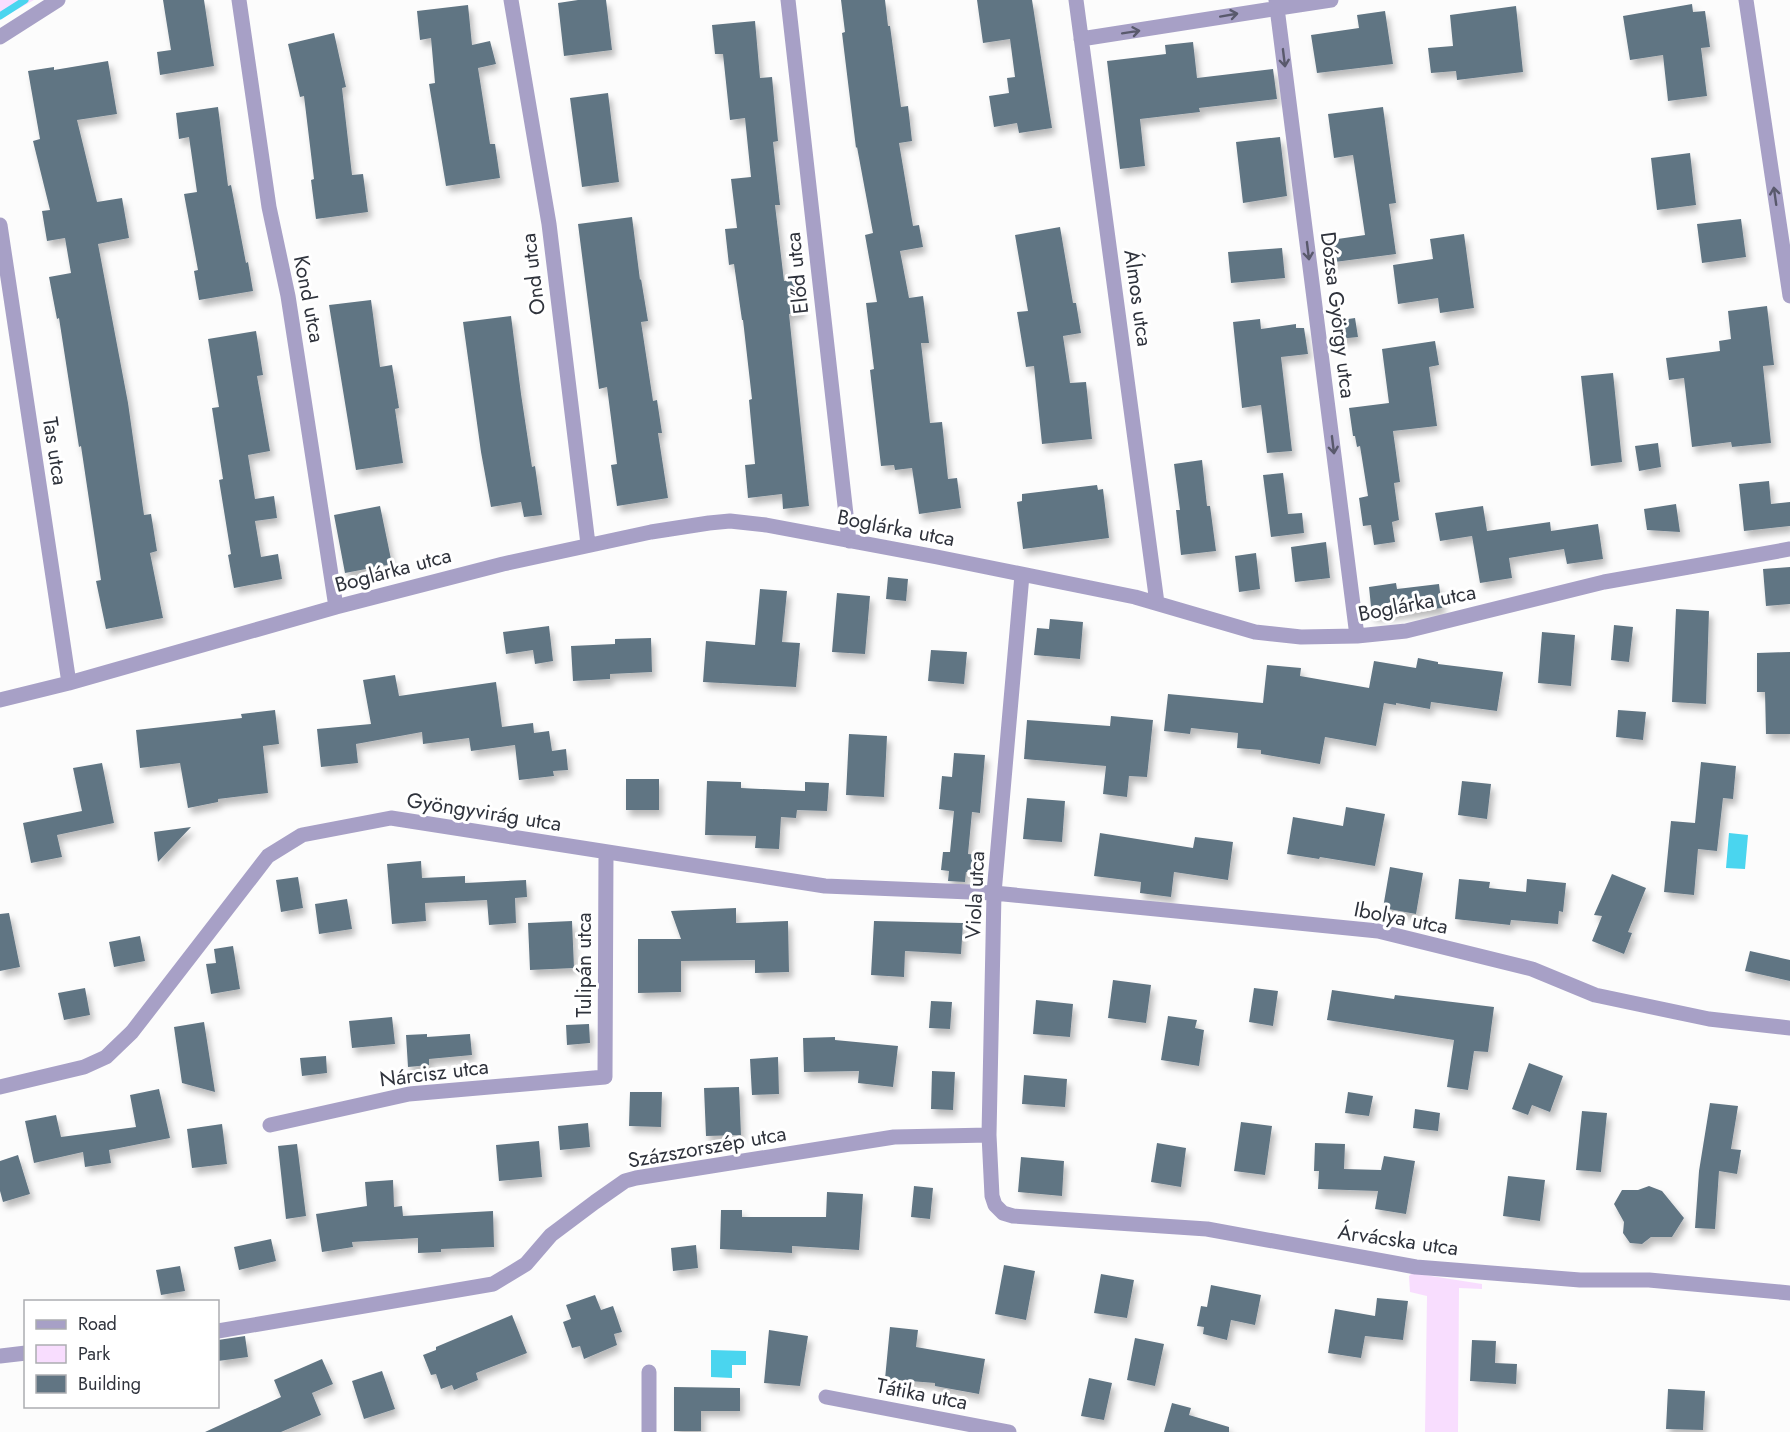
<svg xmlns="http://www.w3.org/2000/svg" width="1790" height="1432" font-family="Jost,sans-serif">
<defs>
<filter id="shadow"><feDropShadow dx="3.5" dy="6" stdDeviation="3" flood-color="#0004"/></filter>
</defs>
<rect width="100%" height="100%" fill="#fcfcfc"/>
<path fill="#f8ddfe" d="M0,0H34L0,19Z
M1412,1273L1482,1284V1289L1459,1288L1458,1432H1425L1427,1296L1410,1292L1409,1276Z"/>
<path fill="#4ad5ef" d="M1729,833L1748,835L1745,869L1726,868Z
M711,1350L746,1351V1365H732V1378L711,1377Z"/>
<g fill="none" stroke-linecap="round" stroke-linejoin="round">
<path stroke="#4ad5ef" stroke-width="7" d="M0,16L25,0"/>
</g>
<path fill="#617583" filter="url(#shadow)" d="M163,0H204L214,66L160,75L157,52L171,50Z
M578,0H606L612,50L564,56L558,3Z
M841,0H885L888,26H890L901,107L908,106L912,141L899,143L913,226L919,225L923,247L900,251L909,298L923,296L929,343H921L930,423L942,422L948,479L957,478L961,508L919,514L912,468L895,470L894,465L881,466L870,370L874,369L866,303L877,302L865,235L873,233L857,147L856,148L842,33L845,32Z
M977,0H1032L1052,128L1019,133L1017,123L994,127L989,96L1009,93L1007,78L1015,77L1010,39L983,43Z
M1692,4L1693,12L1705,11L1710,47L1701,48L1707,96L1668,101L1663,55L1630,60L1623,16Z
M468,5L472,45L490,41L496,64L478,68L490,144H495L500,178L446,186L429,84L435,83L431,38L420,40L417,11Z
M1516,6L1523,72L1457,80L1456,71L1431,73L1428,48L1453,46L1450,15Z
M1385,11L1393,64L1317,73L1311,35L1359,28L1357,15Z
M755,21L760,78L772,77L778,141L773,142L780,205H775L784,281L797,279L802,312L789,314L809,506L783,509L782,494L748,498L745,465L755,464L749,400L752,399L743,320H742L734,264L729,265L725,229L737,228L731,179L751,177L745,118L730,120L723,54H715L712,25Z
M334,33L346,87L342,88L352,175L363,174L368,212L316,219L311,180L314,179L304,96L300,97L288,44Z
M1193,42L1197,78L1273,69L1277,99L1199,108L1200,112L1140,119L1145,166L1120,169L1107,61L1166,54L1165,45Z
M108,61L117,114L77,120L97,202L122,198L129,238L98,244L128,403L144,515L151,514L157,551L150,553L163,618L106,629L96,581L101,580L81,446L79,447L59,318L57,319L49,277L71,273L65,238L47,241L42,211L50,210L33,141L40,139L28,71L54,67V70Z
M608,93L619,182L582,187L570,98Z
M218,107L228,186L231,185L246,263L248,262L253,291L199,300L194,271L198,270L184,194L197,192L189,137L179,139L176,113Z
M1383,107L1396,203L1389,204L1396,254L1327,263L1324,241L1365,235L1353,155L1334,158L1328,114Z
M1280,137L1287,196L1243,203L1236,142Z
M1690,153L1696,205L1657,210L1651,158Z
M632,217L640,280L641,279L648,321L641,322L653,401L657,400L662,433H658L668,498L617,506L611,465L617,464L607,387L599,389L578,224Z
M1741,219L1746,257L1702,263L1697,224Z
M1060,227L1073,303H1076L1081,333L1063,336L1070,383L1086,382L1092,439L1042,444L1034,366L1026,367L1017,312L1028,311L1015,235Z
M1464,234L1474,308L1440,313L1438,298L1398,304L1393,265L1433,259L1430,239Z
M1282,248L1285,278L1231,283L1228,252Z
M371,300L380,367L392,365L399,408L395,409L403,463L356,470L329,305Z
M1767,306L1774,365L1763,366L1771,443L1732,447L1731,442L1692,447L1684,378L1669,380L1666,358L1720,351L1719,341L1731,339L1728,311Z
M511,316L521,394L532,467L535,466L542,515L524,517L521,502L491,507L481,452L463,322Z
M1355,318L1358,337L1338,339L1335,321Z
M1260,319L1261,329L1296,324V328H1304L1308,354L1281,357L1292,451L1267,453L1261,405L1242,408L1233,322Z
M256,331L263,375L257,376L270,451L248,455L255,499L274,496L277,518L255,521L261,557L278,554L282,579L234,588L228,555L231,554L219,480L223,479L212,408L219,407L208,339Z
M1435,341L1439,365L1429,367L1437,426L1393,431L1400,482L1394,483L1399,520L1392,522L1395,542L1374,545L1371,525L1363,526L1359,498L1368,496L1360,446L1357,447L1355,436H1353L1349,408L1389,403L1382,349Z
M1613,373L1622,462L1591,466L1581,376Z
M1658,443L1661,467L1639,471L1635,446Z
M1202,460L1207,506H1210L1216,551L1181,555L1176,510H1180L1174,464Z
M1283,473L1288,514L1302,513L1304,533L1271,537L1263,475Z
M1769,481L1771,504L1790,502V526L1744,531L1739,484Z
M1097,485L1098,490L1103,489L1109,538L1023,549L1017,502L1022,501V494Z
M1676,504L1680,532L1647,530L1644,509Z
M380,506L392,564L345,573L334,515Z
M1483,506L1487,531L1550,522L1551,531L1598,524L1603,559L1567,564L1564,549L1509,558L1512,578L1480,583L1472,536L1440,541L1435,513Z
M1326,542L1330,578L1295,582L1291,547Z
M1256,553L1260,589L1239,592L1235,556Z
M1790,567V604L1766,606L1763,569Z
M888,577L908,579L906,601L886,599Z
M1396,583L1397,589L1439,584L1442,608L1372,616L1369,587Z
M760,589L787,591L782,642L800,643L796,687L703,682L706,641L755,645Z
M837,593L870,596L865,654L832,652Z
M1676,609L1709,611L1706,704L1672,702Z
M1050,619L1083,622L1080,659L1034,655L1037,628L1049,629Z
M1614,625L1633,627L1629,662L1611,660Z
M549,626L553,661L535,664L533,650L506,654L503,632Z
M1542,632L1575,635L1571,686L1538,683Z
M651,638L652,672L610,674V679L573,681L571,646L615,644V639Z
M931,650L967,652L964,684L928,681Z
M1790,652V734H1766L1765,692H1757V653Z
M1418,658L1438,662V664L1503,672L1497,711L1431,702L1430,709L1396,703V705L1384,703L1376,746L1325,737L1320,764L1261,754V750L1237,748L1238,733L1191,728L1190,734L1164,731L1168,694L1263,703L1267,665L1301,668L1300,676L1369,688L1374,661L1416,668Z
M395,675L399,696L496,682L502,727L533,723L534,733L549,731L552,751L566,749L568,770L553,771L554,776L519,780L515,745L471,751L469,738L423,744L422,732L356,744L358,763L321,767L317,729L371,724L363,680Z
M275,710L279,744L263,746L268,793L218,799V802L188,808L180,763L140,768L136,730L242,718L241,714Z
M1618,710L1646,712L1643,740L1616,737Z
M1111,716L1153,720L1147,777L1129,776L1127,797L1103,794L1106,766L1024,759L1027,720L1110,726Z
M849,734L887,736L884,797L846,795Z
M954,753L985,755L980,813L972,812L968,854L978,855L976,873L966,872L965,882L948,881L949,871L941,870L943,852H950L954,811L939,809L942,776L952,777Z
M1701,762L1736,766L1733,799L1723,798L1717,851L1698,849L1694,895L1664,892L1671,821L1695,823Z
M102,763L114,823L57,835L62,857L31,863L23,823L82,811L73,768Z
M626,779H659V810H626Z
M707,781L741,782V788L805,791V782L829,783L827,811L797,810L796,818L781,817L779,849L755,848L756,836L705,835Z
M1462,781L1491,784L1487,819L1458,815Z
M1027,798L1065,801L1062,842L1023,839Z
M1346,807L1385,814L1375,866L1320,857L1319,859L1287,854L1293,817L1343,826Z
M191,827L158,862L154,832Z
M1100,833L1193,848L1195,837L1233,842L1228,880L1174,872L1171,897L1140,893L1141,882L1094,876Z
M421,861L422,878L465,876V883L526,880L527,897L515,898L516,923L489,925L487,900L425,903L426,921L392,924L387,864Z
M1390,867L1423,873L1416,914L1383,908Z
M1612,874L1646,888L1628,932L1632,933L1624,954L1592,941L1602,916L1594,915Z
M298,877L303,908L281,912L276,880Z
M1459,879L1490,882L1489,888L1526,892L1527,879L1566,883L1563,912L1559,911L1558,924L1511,920L1510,925L1455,919Z
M347,899L352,929L319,934L315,904Z
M736,908V923L788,921L789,972L755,973V960L681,961V992L638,993V939H681L671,911Z
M9,913L20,967L0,971V914Z
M572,921L574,968L530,970L528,923Z
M874,921L963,923L961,954L905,951L904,977L871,975Z
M140,936L145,961L114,967L109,942Z
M233,946L240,989L211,994L206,964L216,963L214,949Z
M1750,951L1790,960V981L1745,971Z
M1113,980L1151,985L1146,1023L1108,1018Z
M85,988L90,1015L64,1020L58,993Z
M1254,988L1278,991L1273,1026L1249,1022Z
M1332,990L1394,999L1395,995L1494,1007L1488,1052L1474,1051L1468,1090L1447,1087L1454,1040L1327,1020Z
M1036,1000L1073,1004L1070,1037L1033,1034Z
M931,1001L952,1002L950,1029L929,1028Z
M1168,1016L1197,1020L1195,1028L1204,1030L1199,1066L1161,1060Z
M392,1017L395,1044L352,1048L349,1021Z
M204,1022L215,1092L182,1083L174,1027Z
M589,1024L590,1043L567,1045L566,1025Z
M427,1034V1037L470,1034L472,1055L429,1059V1065L408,1067L406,1035Z
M835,1037V1040L898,1046L893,1087L858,1083L859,1071L804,1072L803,1038Z
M326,1056L327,1073L302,1076L300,1058Z
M778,1057L779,1094L752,1095L750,1059Z
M1529,1063L1563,1076L1550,1112L1532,1105L1528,1115L1512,1109Z
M932,1071L955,1072L953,1110L931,1109Z
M1024,1075L1067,1079L1065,1107L1022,1104Z
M739,1087L741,1135L706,1136L704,1088Z
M159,1089L170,1138L109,1150L111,1163L85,1167L83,1152L34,1163L25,1121L56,1115L61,1137L136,1127L130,1095Z
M630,1092H662L661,1127L629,1126Z
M1348,1092L1373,1096L1369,1116L1345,1113Z
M1710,1103L1738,1106L1731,1149L1741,1150L1737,1174L1719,1171L1715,1229L1695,1228L1699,1171Z
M1415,1109L1440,1113L1438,1131L1413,1128Z
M1582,1111L1607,1113L1601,1172L1576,1170Z
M1241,1122L1272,1126L1265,1175L1234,1171Z
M588,1123L590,1147L560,1150L558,1126Z
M222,1124L227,1164L192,1168L187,1129Z
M539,1141L542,1177L499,1181L496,1145Z
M1157,1143L1186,1148L1181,1187L1151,1182Z
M1315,1143L1345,1144L1344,1169L1381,1170L1384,1156L1415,1161L1406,1214L1375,1209L1378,1191L1318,1189L1319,1171H1314Z
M297,1144L306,1216L286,1219L278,1146Z
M18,1155L30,1194L3,1202L0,1191V1161Z
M1021,1157L1064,1161L1062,1196L1018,1192Z
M1508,1176L1545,1180L1540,1221L1503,1216Z
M393,1180L394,1207L402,1206L403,1216L493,1211L494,1247L441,1249V1252L418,1253V1238L352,1242L353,1247L322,1252L316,1214L367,1206L365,1182Z
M914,1186L933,1188L930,1219L911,1217Z
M1649,1186L1662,1191L1684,1218L1672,1237H1651L1642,1244L1630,1243L1623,1233L1624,1222L1614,1204L1622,1190H1638Z
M827,1192L863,1194L859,1250L792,1246V1253L720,1249L721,1210H742V1217H826Z
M271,1239L276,1261L239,1270L234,1247Z
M696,1245L698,1268L673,1271L671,1248Z
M1004,1265L1035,1271L1026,1320L995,1314Z
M180,1266L185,1291L161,1295L156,1270Z
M1101,1274L1134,1280L1127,1318L1094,1313Z
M1211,1285L1261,1295L1255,1325L1231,1320L1227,1340L1203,1334L1204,1327L1197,1326L1201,1306L1207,1307Z
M595,1295L601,1310L613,1306L622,1332L614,1334L617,1345L584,1359L580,1346L572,1348L563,1322L571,1319L566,1305Z
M1377,1298L1408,1301L1403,1340L1365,1336L1361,1358L1328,1353L1335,1309L1375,1316Z
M512,1315L527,1353L476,1373L478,1380L454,1390L452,1385L441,1389L436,1374L431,1375L423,1355L436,1350V1347Z
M890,1327L918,1330L916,1347L985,1359L979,1394L935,1386V1383L885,1379Z
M769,1330L808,1336L800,1386L764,1383Z
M245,1336L248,1357L218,1361V1340Z
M1135,1338L1164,1344L1155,1386L1127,1380Z
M1472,1340L1496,1341L1495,1363L1517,1364L1516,1384L1470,1381Z
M322,1359L333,1384L312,1393L321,1415L281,1432H205L281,1397L274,1380Z
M382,1371L395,1409L364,1419L352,1381Z
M1089,1378L1112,1383L1104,1420L1081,1416Z
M674,1387L740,1388V1411H701V1431H674Z
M1668,1389L1705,1391L1703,1430L1666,1429Z
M1172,1403L1191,1408L1189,1415L1229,1427V1432H1164Z"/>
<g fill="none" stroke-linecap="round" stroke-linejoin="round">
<path stroke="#a7a0c6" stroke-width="15" d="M239,0L269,207L288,296L336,607
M511,0L549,224L588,544
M788,0L849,541
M1076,0L1157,603
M1276,0L1357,636
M1746,0L1790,296
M0,37L58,0
M1081,39L1331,0
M0,225L69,683
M1022,575L994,893L989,1135L992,1196L995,1205L1003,1213L1013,1216L1207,1229L1416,1267L1580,1280H1649L1790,1293
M0,700L69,683L336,607L503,564L651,532L709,523L730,521L766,525L937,557L1135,597L1255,632L1301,637L1357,636L1406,631L1604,582L1790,549
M0,1087L84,1067L106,1057L132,1032L268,856L302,835L391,818L825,886L994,893L1378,931L1532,969L1595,995L1709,1019L1790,1028
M270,1125L409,1094L605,1077L606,853
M218,1331L493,1284L526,1264L551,1235L595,1202L625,1181L636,1178L894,1137L989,1135
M0,1356L26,1353
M826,1397L1009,1432
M649,1432V1372"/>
</g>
<defs><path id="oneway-shaft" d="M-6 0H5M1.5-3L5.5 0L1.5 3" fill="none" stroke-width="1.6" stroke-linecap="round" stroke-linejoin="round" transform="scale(1.5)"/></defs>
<g stroke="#59596c">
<use href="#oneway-shaft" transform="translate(1229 15) rotate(-10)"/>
<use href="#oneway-shaft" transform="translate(1131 32) rotate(-9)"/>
<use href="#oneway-shaft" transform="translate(1284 58) rotate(83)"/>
<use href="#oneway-shaft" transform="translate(1775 196) rotate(-98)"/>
<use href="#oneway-shaft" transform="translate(1308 251) rotate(83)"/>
<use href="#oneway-shaft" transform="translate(1333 445) rotate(83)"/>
</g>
<g text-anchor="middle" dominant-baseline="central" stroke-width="6" stroke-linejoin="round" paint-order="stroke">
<g font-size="21" fill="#2f333c" stroke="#fff">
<text transform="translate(797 273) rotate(-96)">Előd utca</text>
<text transform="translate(533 274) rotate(-97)">Ond utca</text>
<text transform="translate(1138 298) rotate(82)">Álmos utca</text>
<text transform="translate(309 299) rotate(79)">Kond utca</text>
<text transform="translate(1338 315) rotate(83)">Dózsa György utca</text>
<text transform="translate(55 451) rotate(81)">Tas utca</text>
<text transform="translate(896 528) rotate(11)">Boglárka utca</text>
<text transform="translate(393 570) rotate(-15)">Boglárka utca</text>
<text transform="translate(1417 603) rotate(-11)">Boglárka utca</text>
<text transform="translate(484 812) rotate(9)">Gyöngyvirág utca</text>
<text transform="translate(975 895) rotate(-87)">Viola utca</text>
<text transform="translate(1401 918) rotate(11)">Ibolya utca</text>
<text transform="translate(584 965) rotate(-90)">Tulipán utca</text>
<text transform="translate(434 1073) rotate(-7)">Nárcisz utca</text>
<text transform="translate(707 1147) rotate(-10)">Százszorszép utca</text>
<text transform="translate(1398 1240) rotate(8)">Árvácska utca</text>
<text transform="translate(922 1394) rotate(11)">Tátika utca</text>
</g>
</g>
<rect x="24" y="1300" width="195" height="108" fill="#ffffff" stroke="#acadb1" stroke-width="1.5"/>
<rect x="36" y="1320" width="30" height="9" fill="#a7a0c6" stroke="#acadb1" stroke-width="1.5"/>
<text x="78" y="1330" font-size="18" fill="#2f333c">Road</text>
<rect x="36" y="1345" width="30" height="18" fill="#f8ddfe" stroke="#acadb1" stroke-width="1.5"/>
<text x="78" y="1360" font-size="18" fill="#2f333c">Park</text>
<rect x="36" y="1375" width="30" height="18" fill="#617583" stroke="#acadb1" stroke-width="1.5"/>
<text x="78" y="1390" font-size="18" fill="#2f333c">Building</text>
</svg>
